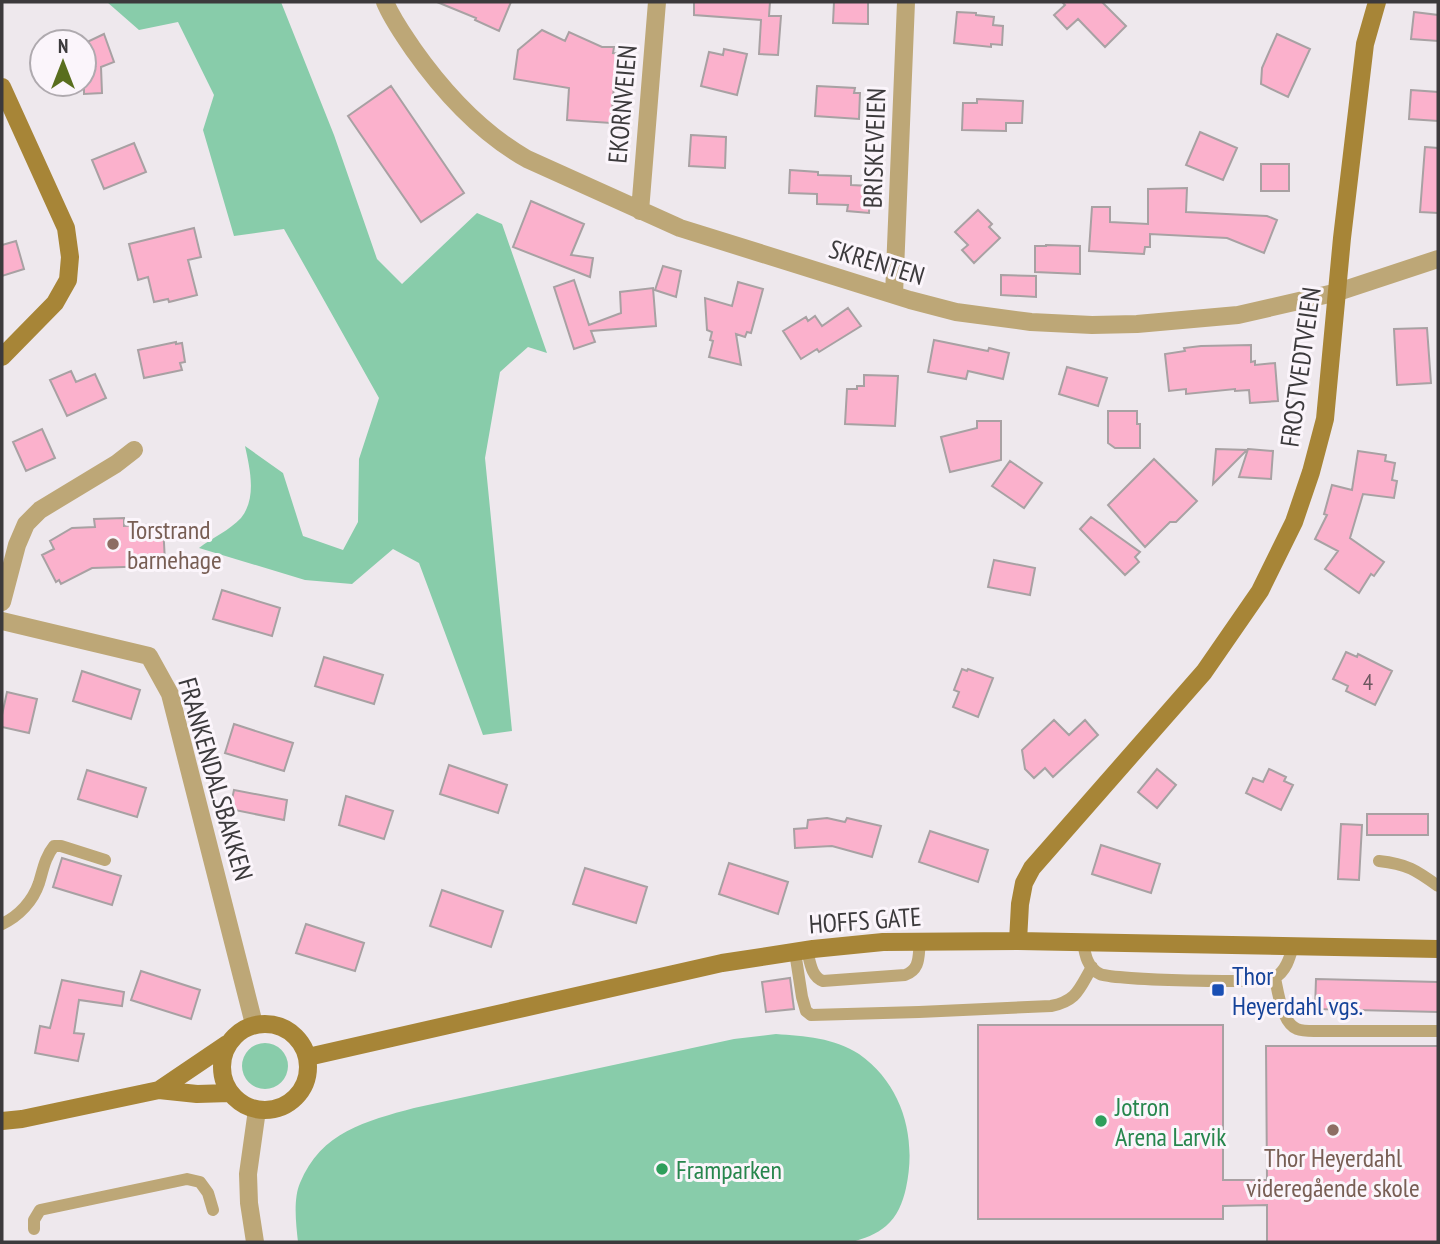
<svg xmlns="http://www.w3.org/2000/svg" width="1440" height="1244" font-family="'PT Sans Narrow',sans-serif">
<rect width="100%" height="100%" fill="#eee8ed"/>
<path fill="#8ca" d="M107,2H281L334,135L377,259L402,284L477,213L502,224L547,353L528,347L500,372L485,458L512,731L483,735L419,563L393,549L352,584L305,580L199,548C212,538 230,530 241,518C257,498 250,469 245,446L283,473L303,536L343,550L358,522L359,459L379,398L284,229L234,236L203,130L214,95L178,22L139,30Z
M776,1034C804,1036 835,1038 859,1054C903,1085 917,1138 906,1188C903,1202 897,1217 886,1226C877,1234 863,1239 852,1242H298C296,1224 293,1199 300,1183C321,1132 366,1121 414,1108L734,1039Z
M242 1066a23 23 0 1 1 46 0a23 23 0 1 1-46 0Z"/>
<path fill="#fbb1cc" stroke="#a8a1a3" stroke-width="2" d="M437,2H511L499,31L475,20L476,18Z
M694,2H770L769,16H781L778,55L759,54L761,20L694,15Z
M834,2H868V24L833,23Z
M1062,2H1102L1126,26L1105,47L1078,19L1067,29L1054,15L1065,5Z
M957,12L976,13V15L994,17L993,25L1003,26L1002,45L991,44V47L954,43Z
M1414,12L1438,15V41L1411,39Z
M542,30L565,41L569,32L602,47H614L613,53L626,54V73H615L611,123L567,120L569,88L514,79L518,50Z
M104,34L114,62L101,67L102,93L84,94V66H95L85,43Z
M1277,34L1310,49L1288,97L1261,84L1262,68Z
M724,49L747,54L737,95L701,86L709,52L723,55Z
M391,86L464,193L421,222L348,116Z
M817,86L855,88L854,93H860L859,119L815,116Z
M1411,90L1438,92V121L1409,119Z
M977,99L1023,101L1022,123H1006V131L962,130L963,103H977Z
M1200,132L1237,148L1223,180L1186,165Z
M691,135L726,137L725,168L689,166Z
M134,143L146,172L104,189L92,160Z
M1425,147L1438,148V213L1420,212Z
M1261,164H1289V191H1261Z
M790,170L818,172V175L851,176V185L870,186L869,213L847,211L848,205L817,204V194L789,193Z
M1187,188L1186,212L1267,216L1277,220L1264,253L1227,238L1150,234V247H1145L1144,254L1089,251L1092,207H1110V222L1148,224V189Z
M531,201L584,224L571,255L593,258L590,277L513,247Z
M978,210L992,224L989,227L1000,238L974,263L962,250L968,245L955,232Z
M194,228L201,257L188,260L197,295L169,302L168,299L154,302L148,277L138,280L129,244Z
M16,241L24,269L2,276V245Z
M1046,245L1080,246V274L1035,272V246H1046Z
M663,266L681,271L676,297L655,290Z
M1001,275L1036,276V297L1001,295Z
M574,280L589,325L621,313L620,292L653,288L656,326L591,331L595,342L574,349L554,287Z
M738,282L763,289L751,333L747,332L745,337L736,334L741,365L709,357L713,341L710,340L712,332L707,330L705,298L732,306Z
M848,308L861,326L819,352L817,349L801,359L783,331L806,317L808,321L815,316L822,326Z
M1427,328L1431,383L1397,385L1394,329Z
M934,340L988,351L989,348L1009,353L1003,379L968,371L966,379L928,372Z
M176,342V344L182,343L185,362L180,363L182,370L144,378L138,350Z
M1251,345V362L1255,361V365L1275,363L1278,401L1250,403L1249,390L1235,391V389L1186,394V389L1169,391L1165,354L1185,351L1184,348L1201,346Z
M1067,367L1107,378L1098,406L1059,394Z
M71,371L76,382L95,374L106,398L67,416L50,380Z
M864,375L898,376L895,426L845,424L847,389H857V386H864Z
M1108,411H1137V424H1140V448H1115L1108,443Z
M977,421H1001V460L950,472L941,437L977,428Z
M42,429L55,458L26,471L13,442Z
M1216,449L1247,450L1213,484Z
M1248,449L1273,451L1271,479L1239,477Z
M1358,451L1386,455L1385,461L1395,463L1392,480L1397,481L1394,498L1363,494L1350,538L1384,562L1374,576L1371,574L1359,593L1325,569L1338,551L1315,539L1327,515L1324,514L1332,485L1352,490Z
M1154,459L1197,501L1176,522H1170L1145,547L1108,505Z
M1010,461L1042,483L1024,508L992,486Z
M1091,517L1140,552L1135,557L1139,562L1125,575L1080,529Z
M124,518V526L163,524L165,562L155,563V566L92,568L61,584L59,580L56,582L42,555L54,549L50,541L72,528L95,527L94,519Z
M994,560L1035,568L1030,595L988,587Z
M222,590L280,608L272,636L213,619Z
M1346,652L1357,657L1358,654L1392,671L1375,705L1346,691L1348,686L1333,679Z
M324,657L383,675L374,704L315,686Z
M962,669L967,671L968,669L993,678L978,717L953,707L959,692L954,690Z
M82,671L140,690L131,719L73,701Z
M7,692L37,699L29,733L2,727V715Z
M1054,720L1069,735L1085,720L1098,735L1053,777L1045,768L1034,778L1025,769L1022,750Z
M234,724L293,743L284,771L225,753Z
M449,765L507,785L498,813L440,794Z
M1157,769L1176,785L1157,808L1138,792Z
M1269,769L1286,777L1284,781L1293,785L1281,810L1246,793L1253,778L1263,782Z
M87,770L146,788L137,817L78,799Z
M234,790L287,800L284,820L230,809Z
M346,796L393,811L384,839L339,825Z
M1367,814H1428V835H1367Z
M827,818L845,822L847,818L881,826L872,857L832,846L795,848L794,829L807,828L808,820Z
M1341,824L1362,825L1359,880L1338,879Z
M930,831L988,850L978,882L919,862Z
M1101,845L1160,864L1151,893L1092,874Z
M62,858L121,876L112,905L53,887Z
M729,863L788,882L778,914L719,894Z
M585,868L647,887L636,923L573,904Z
M442,890L503,911L491,947L430,926Z
M306,924L364,943L355,971L296,953Z
M141,971L200,990L191,1019L131,1000Z
M790,978L794,1009L766,1012L762,982Z
M1316,979L1438,982V1012L1315,1009Z
M62,980L124,992L122,1006L79,1000L74,1033L84,1034L78,1061L35,1053L40,1026L50,1028Z
M978,1025H1223V1180H1267L1266,1046H1438V1242H1267V1205L1223,1206V1219H978Z"/>
<g fill="none" stroke-linecap="round" stroke-linejoin="round">
<path stroke="#bda777" stroke-width="12" d="M1379,861C1407,864 1416,870 1438,886
M2,924C19,916 33,901 39,883C43,870 45,857 54,846H61L105,860
M1083,942C1085,954 1087,968 1100,974C1113,980 1262,984 1274,978C1286,972 1290,957 1293,946
M807,950C810,961 811,977 823,981L905,975C921,969 918,956 920,942
M795,952L802,997L806,1011L811,1015L919,1012L1051,1006C1077,1001 1079,989 1092,967
M1275,978C1278,992 1282,1023 1297,1029C1302,1031 1309,1031 1314,1031H1438
M34,1229V1220L40,1210L187,1179L200,1182L208,1193L213,1210"/>
<path stroke="#bda777" stroke-width="18" d="M385,2C392,19 403,34 413,49C444,93 481,133 527,159L680,228L910,300L956,312L1031,322L1092,325L1137,324L1238,315L1338,292L1438,259
M640,211L657,2
M894,295L906,2
M2,602L17,545L26,524L40,510L116,464L134,450
M2,621L149,656L170,694L254,1024
M255,1242L249,1203L248,1174L257,1110"/>
<path stroke="#a78537" stroke-width="18" d="M2,87L66,228L70,257L68,280L55,303L2,357
M1018,941L1020,904L1024,883L1032,868L1204,672L1260,591L1294,522L1311,472L1325,419L1342,238L1365,44L1377,2
M222 1067a43 43 0 1 1 86 0a43 43 0 1 1-86 0Z
M308,1057L722,963L813,949L883,942L1018,941L1438,949
M159,1090L227,1044
M2,1121L22,1119L159,1090L197,1094L230,1093"/>
</g>
<g fill="#8d6e63" stroke="#fbf5fb" stroke-width="2.5">
<circle cx="113" cy="544" r="7"/>
<circle cx="1333" cy="1130" r="7"/>
</g>
<rect fill="#1a4fb4" stroke="#fbf5fb" stroke-width="2.5" x="1211" y="983" width="14" height="14" rx="3.5"/>
<g fill="#2e9e5b" stroke="#fbf5fb" stroke-width="2.5">
<circle cx="1101" cy="1121" r="7"/>
<circle cx="662" cy="1169" r="7"/>
</g>
<g text-anchor="middle" dominant-baseline="central" stroke-width="6" stroke-linejoin="round" paint-order="stroke">
<g font-size="23" fill="#6c5860">
<text x="1368" y="681">4</text>
</g>
<g font-size="26" fill="#3c3a3c" stroke="#fbf5fb">
<text transform="translate(622 104) rotate(-85)">EKORNVEIEN</text>
<text transform="translate(874 148) rotate(-88)">BRISKEVEIEN</text>
<text transform="translate(877 262) rotate(17)">SKRENTEN</text>
<text transform="translate(1300 367) rotate(-82)">FROSTVEDTVEIEN</text>
<text transform="translate(216 779) rotate(74)">FRANKENDALSBAKKEN</text>
<text transform="translate(865 920) rotate(-4)">HOFFS GATE</text>
</g>
<g font-size="26" fill="#785e54" stroke="#fbf5fb" text-anchor="start">
<text x="127" y="529">Torstrand<tspan x="127" dy="30">barnehage</tspan></text>
<text x="1333" y="1157" text-anchor="middle">Thor Heyerdahl<tspan x="1333" dy="30">videregående skole</tspan></text>
</g>
<g font-size="26" fill="#164399" stroke="#fbf5fb" text-anchor="start">
<text x="1232" y="975">Thor<tspan x="1232" dy="30">Heyerdahl vgs.</tspan></text>
</g>
<g font-size="26" fill="#27864d" stroke="#fbf5fb" text-anchor="start">
<text x="1115" y="1106">Jotron<tspan x="1115" dy="30">Arena Larvik</tspan></text>
<text x="676" y="1169">Framparken</text>
</g>
</g>
<rect width="1440" height="1244" fill="none" stroke="#3c3a3c" stroke-width="7"/>
<g transform="translate(63 63)"><circle r="33" fill="#fbf5fb" stroke="#afaaaf" stroke-width="2"/>
<path d="M0-5L12 26L0 18L-12 26Z" fill="#596e1e"/>
<text y="-10" font-size="19" font-weight="bold" text-anchor="middle" fill="#3c3a3c">N</text>
</g>
</svg>
